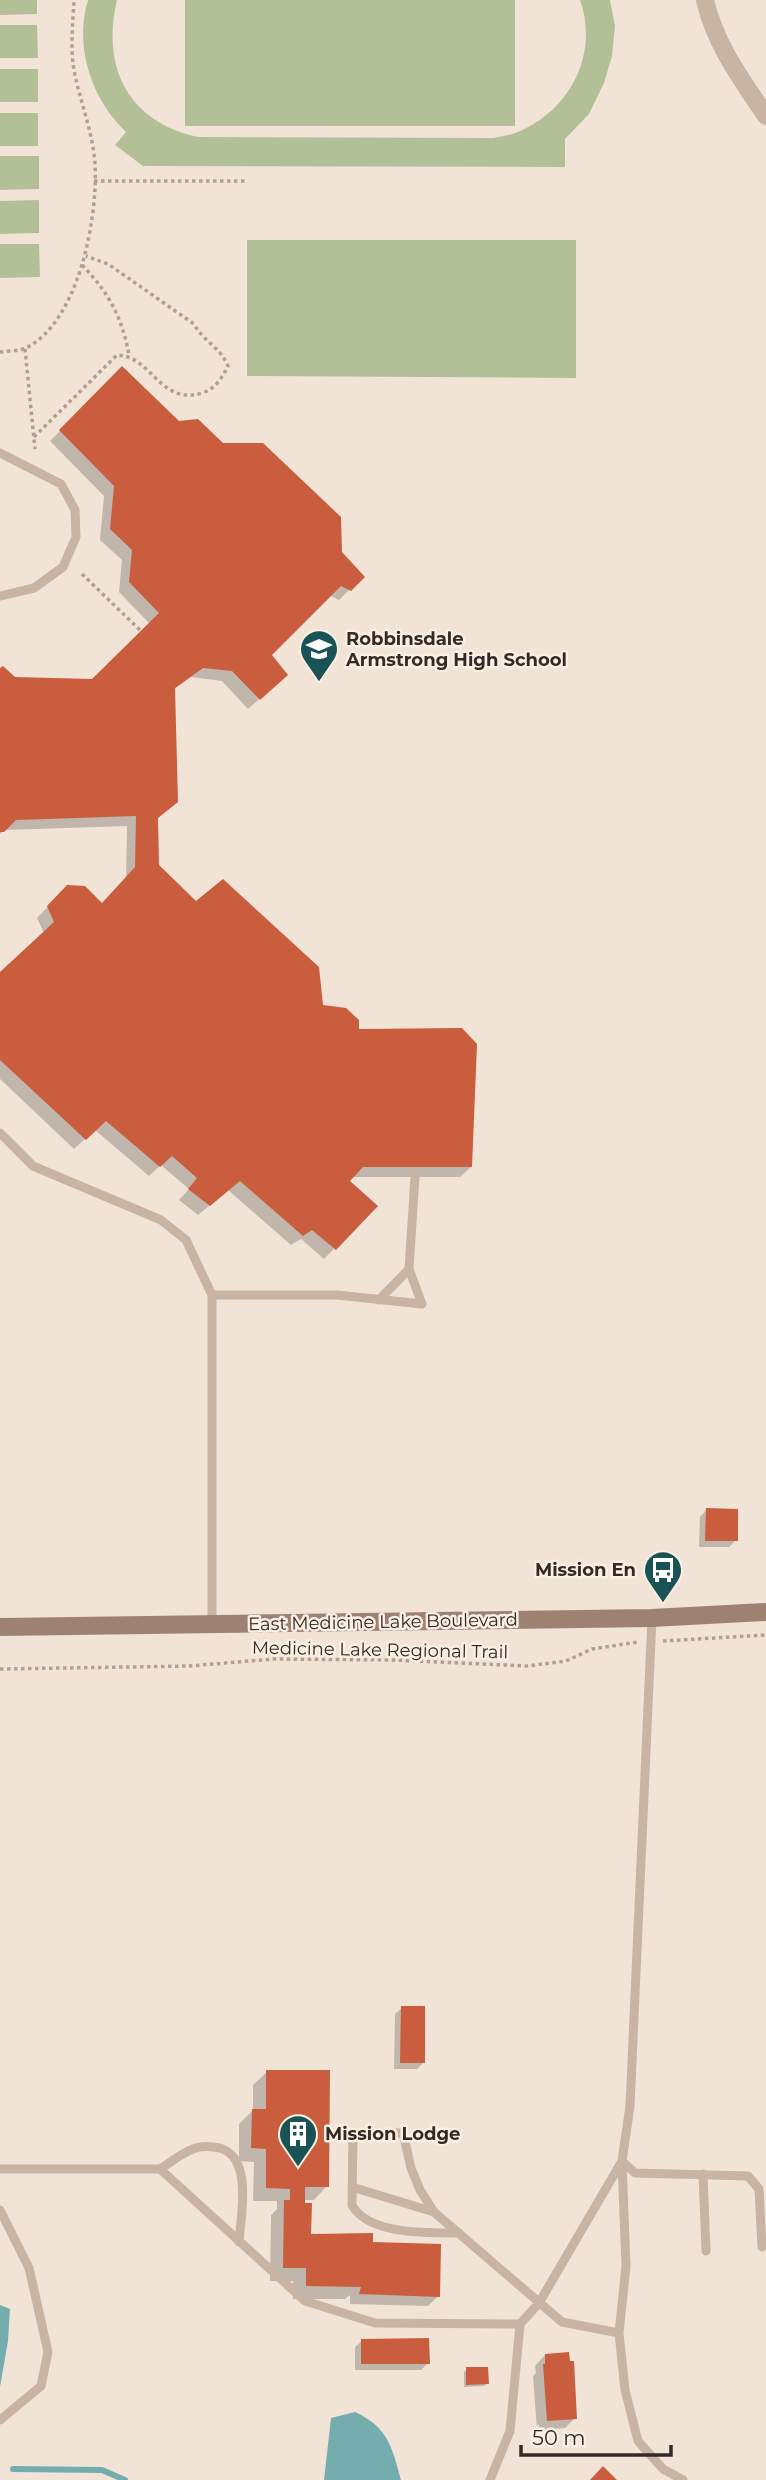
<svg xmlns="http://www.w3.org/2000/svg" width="766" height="2480" font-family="Montserrat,sans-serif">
<rect width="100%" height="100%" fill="#f1e4d7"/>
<path fill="#b3c097" d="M0,0H37V14L0,15Z
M88,0H117C101,67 128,122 198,137L494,138C502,136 512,135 520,131C571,109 599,53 580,0H610L615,26L612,56L604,83L589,114L565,139V167L143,166L115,145L126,132C91,99 74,46 88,0Z
M185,0H515V126H185Z
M0,25H37L38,58H0Z
M0,69H38V102H0Z
M0,113H38V146H0Z
M0,156H39V189L0,190Z
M39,200V233L0,234V201Z
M247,240H576V378L247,376Z
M0,244H39L40,277L0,278Z"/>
<path fill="#75adaf" d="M0,2305L10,2309L8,2341L0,2387Z
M355,2412C388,2427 392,2447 401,2480H324L331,2418Z"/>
<path fill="#0003" d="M122,369L179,423L340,552L362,577L339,600L329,595L270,655L275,685L248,709L222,681L191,677L173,690L156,819L158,866L196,903L322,1006L357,1030L471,1167L460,1177H352L348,1181L376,1206L324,1259L301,1239L291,1245L228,1190L198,1215L179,1200L189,1189L161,1165L149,1176L95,1130L74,1149L0,1079V974L44,933L37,918L60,894L101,905L126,879L127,826L4,830L0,834V671L14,679L92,680L150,624L119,592L122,560L100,540L104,496L50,441Z
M706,1510L736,1540L729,1547H699L700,1517Z
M402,2008L423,2063L417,2069H394L395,2014Z
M267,2072L327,2186L314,2200H304L309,2236L372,2244L438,2296L428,2306L350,2304V2295L345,2299H293V2281H270L271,2215L277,2209V2201H253L254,2162L239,2161V2124L253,2110V2085Z
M362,2341L428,2363L421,2370H355V2347Z
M545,2355L575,2418L565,2428L537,2430L533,2376L536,2373L535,2366Z
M467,2369L487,2383L484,2386L464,2387V2372Z"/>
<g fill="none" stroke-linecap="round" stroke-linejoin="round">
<path stroke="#75adaf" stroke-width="6" d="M13,2469L102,2470L125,2480"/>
</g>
<path fill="#c95d3d" d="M122,366L179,421L198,419L223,443H263L341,517L342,552L365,577L351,591L341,586L272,655L288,675L260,700L232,671L203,668L175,688L178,802L158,818L159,865L196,901L223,879L319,967L323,1005L346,1008L359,1020V1029L462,1028L477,1044L472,1167H363L350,1181L378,1206L336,1250L312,1230L303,1236L240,1181L210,1206L188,1189L197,1178L172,1156L160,1167L106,1121L86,1140L0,1060V972L54,922L47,906L67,885L85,886L102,903L135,867L136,816L16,820L4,832H0V668L3,666L15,677L92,679L159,613L129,582L132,550L110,529L114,486L59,430Z
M706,1508L738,1509V1541H705Z
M401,2006H425V2063H400Z
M266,2070H330L329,2187H305V2203H312L311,2234L373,2233V2242L441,2244L440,2297L359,2294L361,2287L306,2286V2268H283L284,2200H290V2189L266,2188V2149L251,2148L252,2109H266Z
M429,2338L430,2364H361V2339Z
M569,2352L570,2361H574L577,2419L547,2421L543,2364H545V2354Z
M466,2367H488L489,2384L466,2385Z
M603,2466L617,2480H590Z"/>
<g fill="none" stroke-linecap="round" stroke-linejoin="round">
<path stroke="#b59e8d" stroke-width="3.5" stroke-dasharray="3.5 3.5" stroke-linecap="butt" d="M94,181H245
M82,265C109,293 122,317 129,355
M25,349L35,449
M0,352C8,351 19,351 26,348C79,321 98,218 95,164C93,132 80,102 74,70C70,48 73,22 74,0
M34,437L117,355C152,356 160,406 202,393C215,389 222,378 228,366C221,348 203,341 194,324L108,264L86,256
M82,574L141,631
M663,1641L766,1635
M0,1669L189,1666L274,1659L394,1660L527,1666L566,1661L592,1649L638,1642"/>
<path stroke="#c9b4a3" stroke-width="9" d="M0,453L61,484L75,510L76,537L63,567L34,588L0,596
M0,1133L33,1166L161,1220L186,1240L212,1295V1624
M212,1295H337L422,1304L409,1269L415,1177
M379,1300L409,1269
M622,2161L635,2173L748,2176L759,2189L762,2247
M622,2162L626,2266L619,2333L625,2390L638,2441L663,2469L683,2480
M0,2169H160L305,2301L375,2323L520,2324
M160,2169C171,2162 182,2153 193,2149C202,2145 211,2146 220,2148C253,2158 241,2215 239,2242
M703,2174L706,2251
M352,2187L434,2212
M0,2210L29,2268L48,2352L41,2386L0,2420
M459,2233C429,2233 368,2235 352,2205L353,2133H403L411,2168L420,2190L434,2212L562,2322L619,2333
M490,2480L510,2431L520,2324L539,2303L622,2161L630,2106L652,1618"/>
<path stroke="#c9b4a3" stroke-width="18" d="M705,0C715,44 741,79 766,116"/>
<path stroke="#9d8274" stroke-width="18" d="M0,1627L652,1618L766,1612"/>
</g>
<defs>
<symbol id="school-pin" viewBox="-11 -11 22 30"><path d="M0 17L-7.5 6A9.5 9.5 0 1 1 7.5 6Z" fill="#1a5356" stroke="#f9efe3"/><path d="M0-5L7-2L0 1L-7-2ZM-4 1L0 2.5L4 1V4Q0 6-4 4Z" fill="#fff"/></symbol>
<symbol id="bus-pin" viewBox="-11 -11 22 30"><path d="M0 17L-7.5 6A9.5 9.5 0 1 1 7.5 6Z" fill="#1a5356" stroke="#f9efe3"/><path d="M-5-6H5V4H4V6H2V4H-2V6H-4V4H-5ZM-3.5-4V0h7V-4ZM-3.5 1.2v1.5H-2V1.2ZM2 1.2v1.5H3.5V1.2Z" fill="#fff"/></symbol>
<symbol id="building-pin" viewBox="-11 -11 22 30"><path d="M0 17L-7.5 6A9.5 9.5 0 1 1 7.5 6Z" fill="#1a5356" stroke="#f9efe3"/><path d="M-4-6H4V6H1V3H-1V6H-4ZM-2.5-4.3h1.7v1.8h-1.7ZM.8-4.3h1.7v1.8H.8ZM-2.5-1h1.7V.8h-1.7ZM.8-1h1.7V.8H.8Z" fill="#fff"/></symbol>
</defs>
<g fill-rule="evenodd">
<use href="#school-pin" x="297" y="627" width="44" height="60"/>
<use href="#bus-pin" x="641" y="1548" width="44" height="60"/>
<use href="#building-pin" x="276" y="2112" width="44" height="60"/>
</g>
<g text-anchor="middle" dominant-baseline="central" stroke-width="5" stroke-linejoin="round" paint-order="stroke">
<g font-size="18" font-weight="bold" fill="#342925" stroke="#f9efe3" text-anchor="start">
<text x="346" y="639">Robbinsdale<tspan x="346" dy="21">Armstrong High School</tspan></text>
<text x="636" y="1570" text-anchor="end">Mission En</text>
<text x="325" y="2134">Mission Lodge</text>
</g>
<g font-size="18" fill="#342925" stroke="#f9efe3">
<text transform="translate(383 1622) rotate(-1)">East Medicine Lake Boulevard</text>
<text transform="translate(380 1650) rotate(1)">Medicine Lake Regional Trail</text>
</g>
</g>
<path d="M521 2445v10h150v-10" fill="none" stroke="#342925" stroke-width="3.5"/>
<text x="532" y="2445" font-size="21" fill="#342925" stroke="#f9efe3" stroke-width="5" paint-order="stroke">50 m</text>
</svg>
